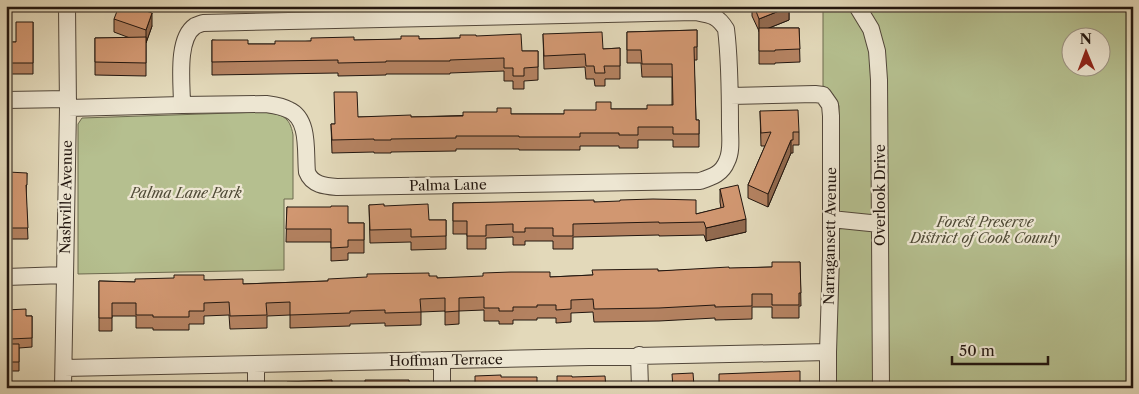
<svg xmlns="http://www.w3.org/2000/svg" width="1139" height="394" font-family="'Libre Caslon Text',serif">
<rect width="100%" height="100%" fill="#e3d9ba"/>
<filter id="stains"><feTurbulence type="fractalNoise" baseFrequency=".004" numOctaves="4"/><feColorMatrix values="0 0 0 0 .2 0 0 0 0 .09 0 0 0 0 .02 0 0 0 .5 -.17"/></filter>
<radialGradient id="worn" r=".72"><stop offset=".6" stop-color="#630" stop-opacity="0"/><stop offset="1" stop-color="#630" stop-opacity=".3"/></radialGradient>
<path fill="#b5bf8f" stroke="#6c6a4f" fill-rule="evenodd" d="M823,6H1133V388H835L839,106C835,96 831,91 823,86ZM1072,38H1102V68H1072Z
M263,112C281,114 290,116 293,135V199H284V270L78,274V124L82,118Z"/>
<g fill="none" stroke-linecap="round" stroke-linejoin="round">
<defs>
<path id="minor" d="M857,6L871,29L877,51L879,80L881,388
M730,96L815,94L823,95L830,105L831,116V256L828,352V388
M6,100L68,99
M68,108L182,105L266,104C273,105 282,106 289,110C310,119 305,153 307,172C312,185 325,186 337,187L700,181C712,177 722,174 727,161C732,151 730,138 730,127C730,94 730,61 726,29C717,15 711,15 695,12L203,23C200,24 197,25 195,26C176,39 182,84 182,105
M831,219L880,224
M6,277L65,275
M639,355L640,388
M442,360V388
M64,368L828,352
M63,388L68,108L67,6
M256,388V364"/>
</defs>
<use href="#minor" stroke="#52473a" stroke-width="18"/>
<use href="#minor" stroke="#ede6d2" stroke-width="16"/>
</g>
<path fill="#b48261" stroke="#22160f" d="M752,6H789V20L769,28H799L800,62L775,63V64H759V31L752,16Z
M141,9L152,26L146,43V76L95,75V38H130L114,32V19Z
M33,22V74H8V66H6V42H16Z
M697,30V60H694L696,120H699V147H673V140H638V148H619V146H580V150H519V149H456V151L391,152V153H374V152L332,153L331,124H335L358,117H411L511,114H564L611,109H647L672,105V77H642L641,63H627V32Z
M543,34L603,49L620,48V79H605V86H595L594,79H586L585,67L544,69Z
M476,36L522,51H538V80L524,81V89H513V81H504V71L450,73V74H386V75L338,76V73L212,75V40L248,44H275L311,41L460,38Z
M760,111L799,132V145H793V153H791L768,207L748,198V185L765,146H761Z
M27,173L26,196L28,239H10L9,230H6V204H8Z
M720,189L746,232L706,241L704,235L659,236V235L573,237V249H553V241H525V245H513V237L486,238V249H467V234H453V203L594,202L696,214L721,208L720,202Z
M369,205L384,206L429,220H446V249L411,250V242L370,243Z
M287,207L348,223H364V253H348V260L331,261V242H286Z
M800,262L801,306H799V318H772V307H752V319L715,320V318L659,321L594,322L593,312L571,313V322L556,323V318H537V320H513V324H499V321H484V310L459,311V324L445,325V311L421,312V325L385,326V323L350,324V326L290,328V315L267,316V328L230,329L229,315L204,316V324H189V330H153V328H136V316H112V331H99V281L135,282L204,280L243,284L328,281L429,276L437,278L550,277L592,275L658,271L772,267Z
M6,310L26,316H32V347L19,348V371H6V344H10V328H6Z"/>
<path fill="#926a4f" stroke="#22160f" d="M138,6H143L137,21V8Z
M789,7V20L759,32V19Z
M152,13V26L146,43V30Z
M791,140V153L768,207V194Z
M746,219V232L706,241V228Z"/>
<path fill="#d19771" stroke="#22160f" d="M119,6H138L137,8L152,13L146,30L114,19Z
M754,6H789V7L759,19Z
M16,22H33V63H8V55H6V42H16Z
M759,28H799L800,49L775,50V51H759Z
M697,30V47H694L696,120H699V134H673V127H638V135H619V133H580V137H519V136H456V138L391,139V140H374V139L332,140L331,124H335L334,92H357L358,117L411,115V117L463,116V112H497V108H511V114H564V110H596V102H611V109H647V105H673L672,64H642L641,50H627V32Z
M602,32L603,49L620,48V66H604L605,73H595L594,66H586L585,54L544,56L543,34Z
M521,34L522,51H538V67L524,68V76H513V68H504V58L450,60V61H386V62L338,63V60L212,62V40H248V44H275V41H311V38L354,37V40L401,39V36H419V39L460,38V35H476V36Z
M146,37V63L95,62V38Z
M798,110L799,132H793V140H791L768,194L748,185L771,132L761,133L760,111Z
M8,172L27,173V185H26L28,228H10L9,219H6V204H9Z
M738,185L746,219L706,228L704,222L659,223V222L573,224V236H553V228H525V232H513V224L486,225V236H467V221H453V203L594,200V202L620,201V200L653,199L696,200V214L724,207L720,189Z
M384,204V206L428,204L429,220H446V236L411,237V229L370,230L369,205Z
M331,206H348V223H364V240H348V247L331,248V229H286L287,207H331Z
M772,262H800L801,293H799V305H772V294H752V306L715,307V305L659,308L594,309L593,299L571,300V309L556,310V305H537V307H513V311H499V308H484V297L459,298V311L445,312V298L420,299L421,312L385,313V310L350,311V313L290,315V302L266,303L267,315L230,316L229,302L204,303V311H189V317H153V315H136V303H112V318H99V281L135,282V279L174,278V275H204V280L243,279V284L328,281V279L367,277V274L429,273V276H437V278L483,276V273L511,272H550V277L593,275L592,270L658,269V271L729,267V268L772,267Z
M26,309V316H32V338L10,339V319H6V310Z
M6,344H19V362H6Z
M800,371V388H673L672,374L693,373L694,386H719V374Z
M501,375V377H537V388H475V376Z
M557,376H572V377L605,376L606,388H557Z
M332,380V388H288L287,382Z
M365,380H409L410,388H365Z
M167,383H191V387L220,386L221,388H167Z
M101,384H143V388H101Z"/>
<g text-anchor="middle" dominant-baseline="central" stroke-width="4.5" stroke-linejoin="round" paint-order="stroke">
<g font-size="14" fill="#22160f" stroke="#ede6d2">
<text transform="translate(448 185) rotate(-1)">Palma Lane</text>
<text transform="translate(880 195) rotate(-90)">Overlook Drive</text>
<text transform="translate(66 197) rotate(-89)">Nashville Avenue</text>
<text transform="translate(830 236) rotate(-89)">Narragansett Avenue</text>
<text transform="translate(446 360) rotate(-1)">Hoffman Terrace</text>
</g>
<g font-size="14" font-style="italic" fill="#4e4935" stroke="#ede6d2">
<text x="186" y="193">Palma Lane Park</text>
<text x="985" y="222">Forest Preserve<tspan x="985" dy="16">District of Cook County</tspan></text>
</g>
</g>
<rect width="1139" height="394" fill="none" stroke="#e3d9ba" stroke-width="25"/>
<rect x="8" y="8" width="1124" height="379" fill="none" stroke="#22160f" stroke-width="2.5"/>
<rect x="12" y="12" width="1114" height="369" fill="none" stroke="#22160f"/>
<g transform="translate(1086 52) rotate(359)"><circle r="24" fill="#ede6d2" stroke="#9c9384"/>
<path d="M0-4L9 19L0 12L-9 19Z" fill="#8f2418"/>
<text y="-8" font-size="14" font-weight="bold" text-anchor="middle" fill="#22160f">N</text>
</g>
<path d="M952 356v8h96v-8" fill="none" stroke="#22160f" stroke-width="2.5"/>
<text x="959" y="356" font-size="15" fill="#22160f" stroke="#ede6d2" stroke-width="4" paint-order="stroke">50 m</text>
<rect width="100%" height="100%" filter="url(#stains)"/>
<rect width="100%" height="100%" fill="url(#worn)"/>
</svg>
